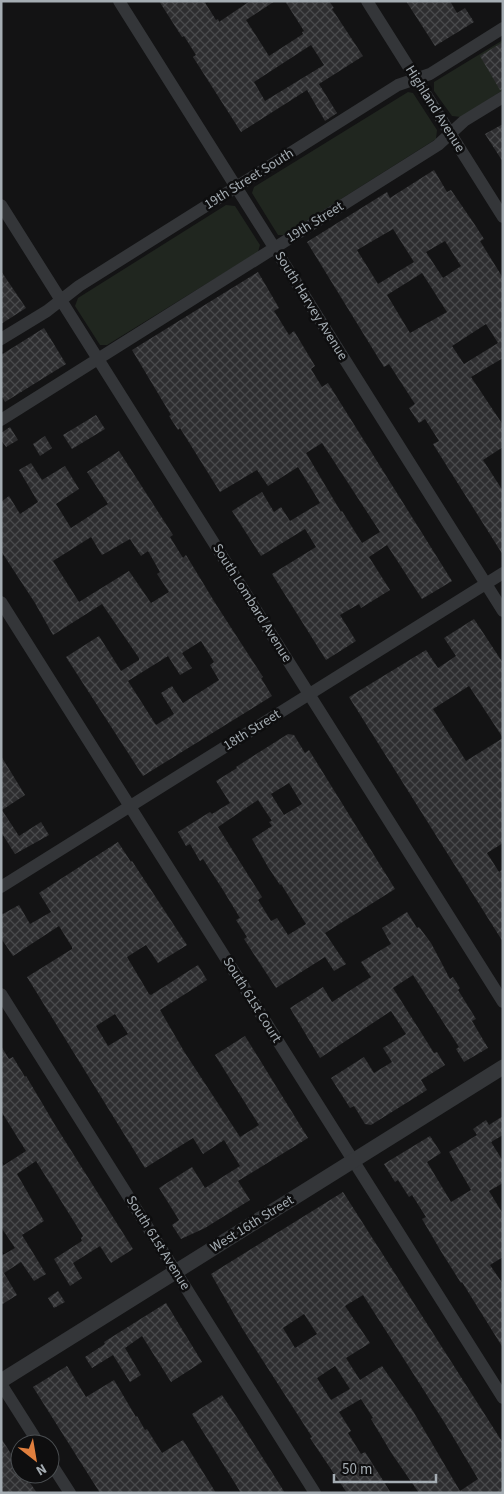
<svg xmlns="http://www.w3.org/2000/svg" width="504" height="1494" font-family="'Source Sans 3',sans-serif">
<defs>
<pattern id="building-cross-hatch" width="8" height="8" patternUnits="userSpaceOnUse" patternTransform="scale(1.25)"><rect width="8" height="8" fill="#2e2e30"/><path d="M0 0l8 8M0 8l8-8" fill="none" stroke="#494a4c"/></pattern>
</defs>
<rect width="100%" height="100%" fill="#131314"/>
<path fill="#20261f" d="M503,40V90L461,117L452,116L434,91V82Z
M408,92L413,93L437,130L436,139L284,235H278L252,193L254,187Z
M226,205L235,206L260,245L258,252L107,345H100L75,306L78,298Z"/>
<path fill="url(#building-cross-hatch)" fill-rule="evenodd" d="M159,1H204L216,20L218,19L219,22L250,1H275L246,20L269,56L303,34L302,32L304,31L285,1H329L334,8L332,9L363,56L319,84L337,113L325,121L307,90L241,132L193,57L196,55L184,36L182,37ZM311,45L324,65L265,101L254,82Z
M406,1H450L457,13L465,8L474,22L435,46Z
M503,42V89L500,90L480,56Z
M503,124V162L485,134Z
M434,170L447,192L451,190L475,225L484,239L480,241L503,278V358L471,377L503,425V447L483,460L503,491V555L433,444L439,441L425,419L419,423L409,408L415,404L389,364L384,367L374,351L307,242L387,192L390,198ZM393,229L414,262L378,284L357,250ZM445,241L461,266L443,278L426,252ZM422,273L447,312L410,333L387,295ZM486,324L498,343L464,364L452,346Z
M1,271L26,308L1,324Z
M258,272L279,308L274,311L289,335L294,331L315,366L311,369L322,387L328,383L452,581L422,599L387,545L369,557L390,590L361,608L359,604L340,615L356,641L326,660L272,574L316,547L305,529L261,556L232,511L262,492L274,512L281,507L290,521L320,503L311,488L298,467L268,486L257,470L220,492L180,428L178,430L169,416L171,415L132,350ZM322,443L380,532L362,543L342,511L341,512L306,453Z
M44,328L66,364L5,402L1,395V355Z
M96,415L105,429L72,449L63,435Z
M10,427L18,440L6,447L1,440V433Z
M45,436L52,448L40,456L33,444Z
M119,451L173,535L170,537L183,558L186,555L217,606L263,677L261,678L272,696L143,776L66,657L99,636L121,671L139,660V658L102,604L53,635L35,603L1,551V502L9,496L20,514L38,502L19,470L31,463L42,480L65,466L79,489L56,504L71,528L108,504L87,472ZM91,537L102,555L130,539L141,556L148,551L160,572L157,574L169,592L151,603L129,571L79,602L53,561ZM201,641L214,662L210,665L219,680L183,703L172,686L161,693L174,714L156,725L128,681L168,656L180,675L192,668L182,653Z
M474,619L503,663V843L487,853L499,872L503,869V942L349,697L426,650L438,668L456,656L444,638ZM469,686L503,738L466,761L433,709Z
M288,734L294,735L305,753L309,750L395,889L325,933L346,964L334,971L325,957L276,988L244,939L247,937L236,920L240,918L223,890L203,859L200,861L190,844L186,846L178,832L210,812L212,814L230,803L216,781L237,768L236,767ZM289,783L302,804L284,815L271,794ZM258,800L272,821L269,822L272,826L252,839L268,867L280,885L281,884L306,924L288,935L277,918L271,921L258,900L262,897L218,827Z
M1,756L25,795L2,810L19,836L41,822L49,835L15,854L1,832Z
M118,842L131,862L132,861L187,945L158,963L146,945L127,957L149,994L151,995L198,965L207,980L160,1010L185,1053L240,1137L259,1125L215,1055L245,1036L308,1138L238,1181L250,1200L205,1228L181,1239L172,1225L179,1220L159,1188L192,1167L205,1188L240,1166L224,1140L203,1154L193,1138L145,1168L27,977L72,949V947L59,926L13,956L1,938V915L19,905L30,924L51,912L39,893ZM115,1014L128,1034L108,1046L96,1026Z
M407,912L417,928L419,927L431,943L450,979L453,977L460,988L458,990L476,1019L472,1021L488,1048L464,1062L456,1049L459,1047L413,975L393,988L434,1053L437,1052L445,1065L421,1080L427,1090L371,1125L365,1124L354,1106L350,1108L331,1078L364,1057L374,1073L392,1062L383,1048L406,1034L391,1011L320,1058L290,1008L323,987L332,1002L371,977L361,962L391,944L382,928Z
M1,1046L9,1059L13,1057L25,1077L26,1076L55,1125L133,1249L111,1263L100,1246L73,1263L82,1278L70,1286L54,1259L82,1241L81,1238L83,1236L36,1161L17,1174L44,1221L22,1235L46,1274L34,1281L21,1262L4,1273L17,1295L1,1305V1256L15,1248L1,1227V1167L26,1151L1,1111Z
M503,1116V1135L491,1142L503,1161V1183L489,1191L503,1214V1257L490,1265L503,1284V1348L462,1282L461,1283L442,1253L422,1219L426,1217L412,1195L409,1197L398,1180L395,1182L384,1164L430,1136L441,1153L427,1162L451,1202L471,1190L449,1152L477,1135L473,1129L486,1120L489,1125Z
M343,1192L503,1443V1493H419L392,1454L371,1419L373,1418L361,1399L339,1412L351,1431L348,1433L361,1454L365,1452L391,1493H347L310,1438L312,1437L242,1328L211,1274ZM363,1295L446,1425L478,1479L460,1491L413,1411L382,1366L360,1380L346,1358L370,1343L345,1306ZM304,1314L317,1334L295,1348L283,1328ZM335,1366L350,1389L331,1400L317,1378Z
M58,1291L65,1302L54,1308L48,1298Z
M166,1303L202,1362L171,1382L142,1336L125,1348L141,1375L130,1382L113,1355L92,1368L85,1357L105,1344L104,1342Z
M67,1366L86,1397L114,1380L136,1417L137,1416L145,1430L147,1429L162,1453L183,1440L216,1493H100L33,1387Z
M222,1395L242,1425L285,1493H241L192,1414Z
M1,1438L20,1468V1474H24L37,1493H1Z"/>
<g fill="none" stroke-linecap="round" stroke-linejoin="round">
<path stroke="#343639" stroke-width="12" d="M119,1L503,611
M367,1L503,217
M1,205L503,1002
M1,339L47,311L79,286L398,85L430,74L503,28
M1,420L438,145L464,121L503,97
M1,602L503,1398
M1,887L503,573
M1,994L315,1493
M1,1384L39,1444
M50,1462L70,1493"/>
<path stroke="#343639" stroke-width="15" d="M1,1381L503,1067"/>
</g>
<g text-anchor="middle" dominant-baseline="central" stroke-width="5" stroke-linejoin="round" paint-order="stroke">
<g font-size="14" fill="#a5adb3" stroke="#0e0e0f">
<text transform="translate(435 109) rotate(58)">Highland Avenue</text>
<text transform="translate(249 179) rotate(-32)">19th Street South</text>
<text transform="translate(315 222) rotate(-32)">19th Street</text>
<text transform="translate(311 306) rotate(58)">South Harvey Avenue</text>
<text transform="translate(252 603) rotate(58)">South Lombard Avenue</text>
<text transform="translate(252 730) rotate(-32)">18th Street</text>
<text transform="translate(252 1000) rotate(58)">South 61st Court</text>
<text transform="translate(252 1224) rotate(-32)">West 16th Street</text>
<text transform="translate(158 1243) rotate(58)">South 61st Avenue</text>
</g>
</g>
<rect width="504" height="1494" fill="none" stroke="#a5adb3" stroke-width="5"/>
<g transform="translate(35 1459) rotate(149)"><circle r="24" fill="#0e0e0f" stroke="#4a4e51"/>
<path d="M0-4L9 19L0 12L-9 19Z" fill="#e07f3e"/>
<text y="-8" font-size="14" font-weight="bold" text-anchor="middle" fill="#a5adb3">N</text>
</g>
<path d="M334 1474v8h102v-8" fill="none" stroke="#a5adb3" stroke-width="2.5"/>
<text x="342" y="1474" font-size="15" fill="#a5adb3" stroke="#0e0e0f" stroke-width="4" paint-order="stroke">50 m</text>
</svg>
